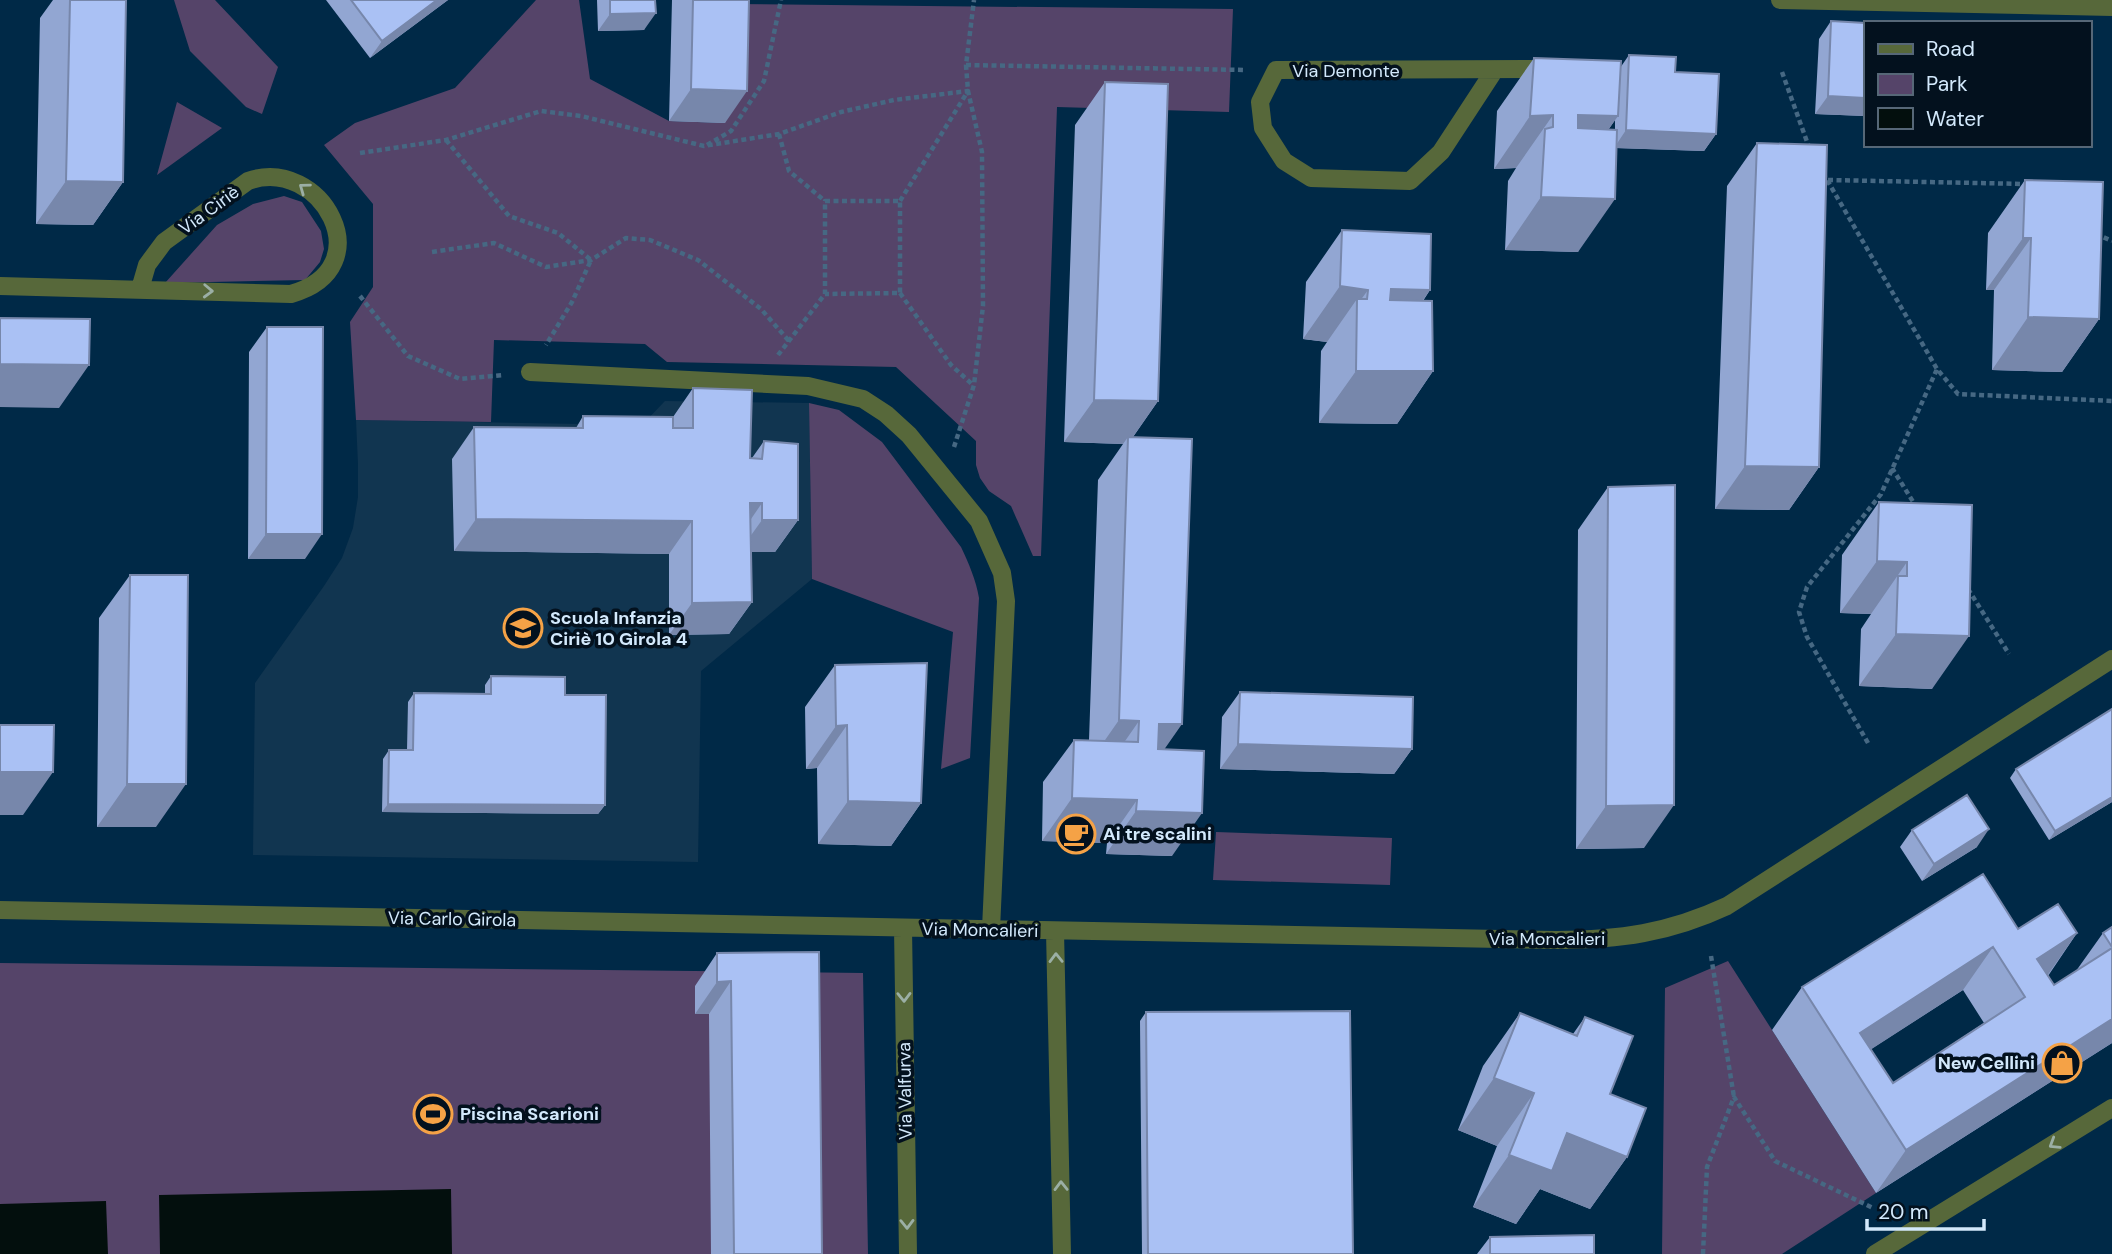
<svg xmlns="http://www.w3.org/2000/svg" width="2112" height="1254" font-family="'DM Sans',sans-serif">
<rect width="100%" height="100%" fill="#002947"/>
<path fill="#113550" d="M665,401L809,403L812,579L701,671L698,862L253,855L255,683L324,586L342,558L353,528L358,497V464L356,420L642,425Z"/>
<path fill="#554469" d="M174,0H215L278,67L262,114L246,107L190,51Z
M536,0H579L590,79L669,121L724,123L727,4L1233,9L1229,112L1057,107L1041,556H1033L1011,506L989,491L980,478L976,465V441L896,367L667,362L645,344L494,340L491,422L356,420L350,322L373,287V204L324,145L355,123L455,88Z
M177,102L222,128L157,175Z
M284,196L302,202L321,231L324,249L320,262L305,280L165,283L217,225L253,204Z
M809,403L839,410L882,442L961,547C969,564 976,580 979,598L970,758L941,769L953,632L812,579Z
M1216,832L1392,838L1390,885L1213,880Z
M1728,961L1876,1193L1782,1254H1662L1665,988Z
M0,963L863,973L868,1254H0Z"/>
<path fill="#030f0d" d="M451,1189L452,1254H160L159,1195Z
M106,1201L108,1254H0V1204Z"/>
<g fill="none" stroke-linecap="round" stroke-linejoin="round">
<path stroke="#466883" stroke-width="4.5" stroke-dasharray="5 3.5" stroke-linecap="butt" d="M966,65L1245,70
M1782,72L1810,150
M779,134L789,171L825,201
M446,140L509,216L558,233L591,260L572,302L546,345
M707,145L731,131L764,81L781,0
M360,153L446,140L541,111L581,116L704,146L779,134L841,112L894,100L968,91L900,201
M1823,173L1937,369L1958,394L2112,401
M1828,180L2026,184
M2096,234L2112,241
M432,252L494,243L546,267L591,260L626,238L650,240L698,260L761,309L789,341
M900,293L951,365L973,385
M360,296L408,356L460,379L504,375
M778,355L825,294V201H900V293L825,294
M954,447L974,385L983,306L982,152L968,91L966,65L974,0
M1892,468L1917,508
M1968,589L2009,654
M1868,743L1807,637L1799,612L1807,587L1881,494L1937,369
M1711,956L1734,1097
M1703,1254L1707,1167L1734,1097L1775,1161L1873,1208"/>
<path stroke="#57683a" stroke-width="18" d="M1494,71L1441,152L1410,181L1311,178L1284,161L1263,128L1260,102L1276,70L1549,69
M530,372L808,386L863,399L886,414L909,435L979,521L1002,573L1006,601L991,929"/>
<path stroke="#57683a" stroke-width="18" d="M1780,0L2112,7
M0,286L291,294C384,268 321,155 248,181L164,242L147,265L140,289
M0,910L1556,940C1619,940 1669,933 1727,906L2112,659
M903,928L908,1254
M1055,931L1062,1254
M1875,1254L2112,1108"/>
</g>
<path fill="#92a6d2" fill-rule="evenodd" d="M53,0H126L123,182L93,225L36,224L40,18Z
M326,0H448L370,58Z
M597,0H655L644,30L598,31Z
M672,0H749L725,123L669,121Z
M1831,21L1865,23V116L1815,114L1819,39Z
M1629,55L1716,134L1704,151L1617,148L1578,252L1505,250L1508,181L1516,168L1494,169L1497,111L1534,58L1620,68ZM1615,120V130H1608Z
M1105,82L1158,401L1133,437L1164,750L1172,856L1106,854L1107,843L1042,841L1043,782L1074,740H1089L1098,480L1123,444L1064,442L1075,125Z
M1757,143L1819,467L1789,510L1715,509L1727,186Z
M2025,180L2099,319L2062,372L1992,370L1994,290H1986L1988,233Z
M1342,230L1430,290L1423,301L1433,371L1397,424L1319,423L1321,351L1327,342L1303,339L1306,282Z
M267,327L305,559H248L249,352Z
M693,388L750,458H752L764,441L798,520L775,552H751L752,602L729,634L669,635V554L454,551L452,459L474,427L576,428L583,416L673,417Z
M1608,487L1644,848L1576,849L1578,530Z
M1879,502L1972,505L1932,689L1859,686L1861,629L1871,614L1840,613L1842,555Z
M130,575L156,827H97L99,618Z
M835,665L921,803L891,846L818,844L817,768L806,769L805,707Z
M491,676L565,695L605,805L598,814L382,812L383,759L389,750H407L408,702L414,693L485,694V685Z
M1240,692L1412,749L1394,774L1220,769L1222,717Z
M2016,769L2112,802L2049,840L2010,778Z
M1912,830L1977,847L1922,881L1900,847Z
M2112,927V1043L1876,1193L1772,1030L1802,987L2018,929L2077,933L2048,976L2054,985L2076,971L2103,933ZM1963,990L1984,1023L1893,1083L1871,1049Z
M819,952L822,1254H711L709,1014H695V986L717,953Z
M1146,1012L1353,1254H1142L1140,1021Z
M1520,1013L1573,1034L1585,1017L1610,1094L1627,1157L1590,1209L1540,1189L1516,1224L1473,1207L1497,1146L1458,1130L1483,1066Z
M1490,1237L1594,1254H1477Z"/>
<path fill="#7787ab" d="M437,0H448L370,58L382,41Z
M656,13L644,30L598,31L610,14Z
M691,89L747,91L725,123L669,121Z
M1828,96L1865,98V116L1815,114Z
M1553,115L1516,168L1494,169L1530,116Z
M1578,115L1618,116L1581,169L1543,167Z
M1626,130L1716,134L1704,151L1614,148Z
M66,181L123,182L93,225L36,224Z
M1541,197L1615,199L1578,252L1505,250Z
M2023,238H2031L1994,290H1986Z
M1340,286L1368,290L1357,305V299L1327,342L1303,339Z
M1391,289L1430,290L1393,343L1356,342Z
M2028,317L2099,319L2062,372L1992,370Z
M0,364L89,365L59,408L0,407Z
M1356,371H1433L1397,424L1319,423Z
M1094,400L1158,401L1128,444V437L1123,444L1064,442Z
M1745,466L1819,467L1789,510L1715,509Z
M750,503H762L740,535Z
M476,519L692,521L669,554L454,551Z
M762,520H798L775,552H739Z
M266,534H322L305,559H248Z
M1877,561L1907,562L1871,614L1840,613Z
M752,602L729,634L669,635L692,603Z
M1896,634L1969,636L1932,689L1859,686Z
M1119,720L1139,721L1109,764L1089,763Z
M1159,724H1182L1152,767Z
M847,725L817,768L806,769L836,726Z
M1238,744L1412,749L1394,774L1220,769Z
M0,772H53L23,815H0Z
M127,784H186L156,827H97Z
M2112,797V802L2049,840L2055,831Z
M1072,798L1137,800L1107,843L1042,841Z
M848,801L921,803L891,846L818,844Z
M388,804L605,805L598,814L382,812Z
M1674,805L1644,848L1576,849L1606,806Z
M1136,811L1202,813L1172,856L1106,854Z
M1989,829L1977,847L1922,881L1934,864Z
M2077,933L2047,976L2037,959Z
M1993,947L1963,990L1850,1063L1860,1033Z
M731,981L709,1014H695L717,982Z
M2112,1019V1043L1876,1193L1906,1150Z
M1494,1078L1534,1093L1497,1146L1458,1130Z
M1567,1133L1627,1157L1590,1209L1540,1189L1516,1224L1473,1207L1509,1155Z"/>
<path fill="#aac1f4" stroke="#7787ab" stroke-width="2" fill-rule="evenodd" d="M70,0H126L123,182L66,181Z
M351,0H437L382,41Z
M610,0H655L656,13L610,14Z
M693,0H749L747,91L691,89Z
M1831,21L1865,23V98L1828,96Z
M1629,55L1676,57L1675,72L1719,74L1716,134L1626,130Z
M1534,58L1621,61L1618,116L1578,115V128L1617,130L1615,199L1541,197L1545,129L1553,127V115L1530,116Z
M1105,82L1168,84L1158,401L1094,400Z
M1757,143L1827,145L1819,467L1745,466Z
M2025,180L2103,182L2099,319L2028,317L2031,238H2023Z
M1342,230L1431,234L1430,290L1391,289L1390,300L1432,301L1433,371H1356L1357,299H1367L1368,290L1340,286Z
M0,318L90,319L89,365L0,364Z
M267,327H323L322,534H266Z
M693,388L752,390L750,458L762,459L764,441L798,444V520H762V503H750L752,602L692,603V521L476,519L474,427L583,428V416L673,417V428H693Z
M1128,437L1192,439L1182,724H1159L1158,749L1204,751L1202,813L1136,811L1137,800L1072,798L1074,740L1138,742L1139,721L1119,720Z
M1675,485L1674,805L1606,806L1608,487Z
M1879,502L1972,505L1969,636L1896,634L1898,576H1907V562L1877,561Z
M130,575H188L186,784H127Z
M927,663L921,803L848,801L847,725L836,726L835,665Z
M491,676L565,677V695H606L605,805L388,804L389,750H413L414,693L491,694Z
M1240,692L1413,697L1412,749L1238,744Z
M2112,709V797L2055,831L2016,769Z
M0,725H54L53,772H0Z
M1967,795L1989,829L1934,864L1912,830Z
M1983,874L2018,929L2058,904L2077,933L2037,959L2054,985L2112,948V1019L1906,1150L1802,987ZM1993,947L2025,997L1893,1083L1860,1033Z
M2112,927V947L2103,933Z
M819,952L822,1254H734L731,981L717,982V953Z
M1350,1011L1353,1254H1148L1146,1012Z
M1520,1013L1577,1036L1585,1017L1633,1036L1610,1094L1646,1108L1627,1157L1567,1133L1552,1171L1509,1155L1534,1093L1494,1078Z
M1594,1235V1254H1490V1237Z"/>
<defs><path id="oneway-chevron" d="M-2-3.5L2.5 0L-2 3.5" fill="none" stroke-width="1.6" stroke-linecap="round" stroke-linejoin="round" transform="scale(1.75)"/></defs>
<g stroke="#9bafa5">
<use href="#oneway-chevron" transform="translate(304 188) rotate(-144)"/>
<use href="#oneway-chevron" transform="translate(208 291) rotate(2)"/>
<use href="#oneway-chevron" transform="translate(1056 958) rotate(-91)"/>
<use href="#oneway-chevron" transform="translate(904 997) rotate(89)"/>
<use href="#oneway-chevron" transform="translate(2054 1144) rotate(148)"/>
<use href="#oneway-chevron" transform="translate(1061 1186) rotate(-91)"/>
<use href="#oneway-chevron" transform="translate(907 1224) rotate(89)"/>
</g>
<defs>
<symbol id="school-ring" viewBox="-11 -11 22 22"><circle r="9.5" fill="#03111e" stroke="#f5a246" stroke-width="1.5"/><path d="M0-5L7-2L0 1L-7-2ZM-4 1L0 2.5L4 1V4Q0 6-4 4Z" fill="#f5a246"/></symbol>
<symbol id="cafe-ring" viewBox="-11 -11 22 22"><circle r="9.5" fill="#03111e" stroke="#f5a246" stroke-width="1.5"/><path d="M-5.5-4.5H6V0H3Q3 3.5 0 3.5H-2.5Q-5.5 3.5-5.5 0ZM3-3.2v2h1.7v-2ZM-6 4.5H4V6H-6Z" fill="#f5a246"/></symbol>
<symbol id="shop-ring" viewBox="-11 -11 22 22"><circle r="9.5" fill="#03111e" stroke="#f5a246" stroke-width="1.5"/><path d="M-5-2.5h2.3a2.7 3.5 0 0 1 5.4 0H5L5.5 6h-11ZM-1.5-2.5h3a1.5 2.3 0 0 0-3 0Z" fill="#f5a246"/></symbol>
<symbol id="stadium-ring" viewBox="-11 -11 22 22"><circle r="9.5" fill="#03111e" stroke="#f5a246" stroke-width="1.5"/><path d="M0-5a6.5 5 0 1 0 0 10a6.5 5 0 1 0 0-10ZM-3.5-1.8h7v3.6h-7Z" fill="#f5a246"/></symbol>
</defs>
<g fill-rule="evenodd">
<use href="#school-ring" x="501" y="606" width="44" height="44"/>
<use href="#cafe-ring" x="1054" y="812" width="44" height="44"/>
<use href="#shop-ring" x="2040" y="1041" width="44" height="44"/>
<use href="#stadium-ring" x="411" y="1092" width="44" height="44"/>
</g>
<g text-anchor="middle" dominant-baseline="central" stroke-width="7" stroke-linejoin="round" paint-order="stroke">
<g font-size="18" fill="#d3e9fc" stroke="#03111e">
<text x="1346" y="71">Via Demonte</text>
<text transform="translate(209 210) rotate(-36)">Via Ciriè</text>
<text transform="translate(452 919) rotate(1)">Via Carlo Girola</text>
<text transform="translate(980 930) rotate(1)">Via Moncalieri</text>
<text x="1547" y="939">Via Moncalieri</text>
<text transform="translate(905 1091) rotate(-91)">Via Valfurva</text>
</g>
<g font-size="18" font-weight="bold" fill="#d3e9fc" stroke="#03111e" text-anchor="start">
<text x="550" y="618">Scuola Infanzia<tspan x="550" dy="21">Ciriè 10 Girola 4</tspan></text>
<text x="1103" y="834">Ai tre scalini</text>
<text x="2035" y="1063" text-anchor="end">New Cellini</text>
<text x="460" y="1114">Piscina Scarioni</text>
</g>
</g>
<rect x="1864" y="21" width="228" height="126" fill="#03111e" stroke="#566777" stroke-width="2"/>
<rect x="1878" y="44" width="35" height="10" fill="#57683a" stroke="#566777" stroke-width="2"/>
<text x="1926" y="56" font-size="21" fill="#d3e9fc">Road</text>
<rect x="1878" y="74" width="35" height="21" fill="#554469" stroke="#566777" stroke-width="2"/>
<text x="1926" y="91" font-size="21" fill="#d3e9fc">Park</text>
<rect x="1878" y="108" width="35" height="21" fill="#030f0d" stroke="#566777" stroke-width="2"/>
<text x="1926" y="126" font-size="21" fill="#d3e9fc">Water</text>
<path d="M1867 1219v10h117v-10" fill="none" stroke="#d3e9fc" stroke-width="3.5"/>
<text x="1878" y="1219" font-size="21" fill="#d3e9fc" stroke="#03111e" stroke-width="5" paint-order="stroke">20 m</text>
</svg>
